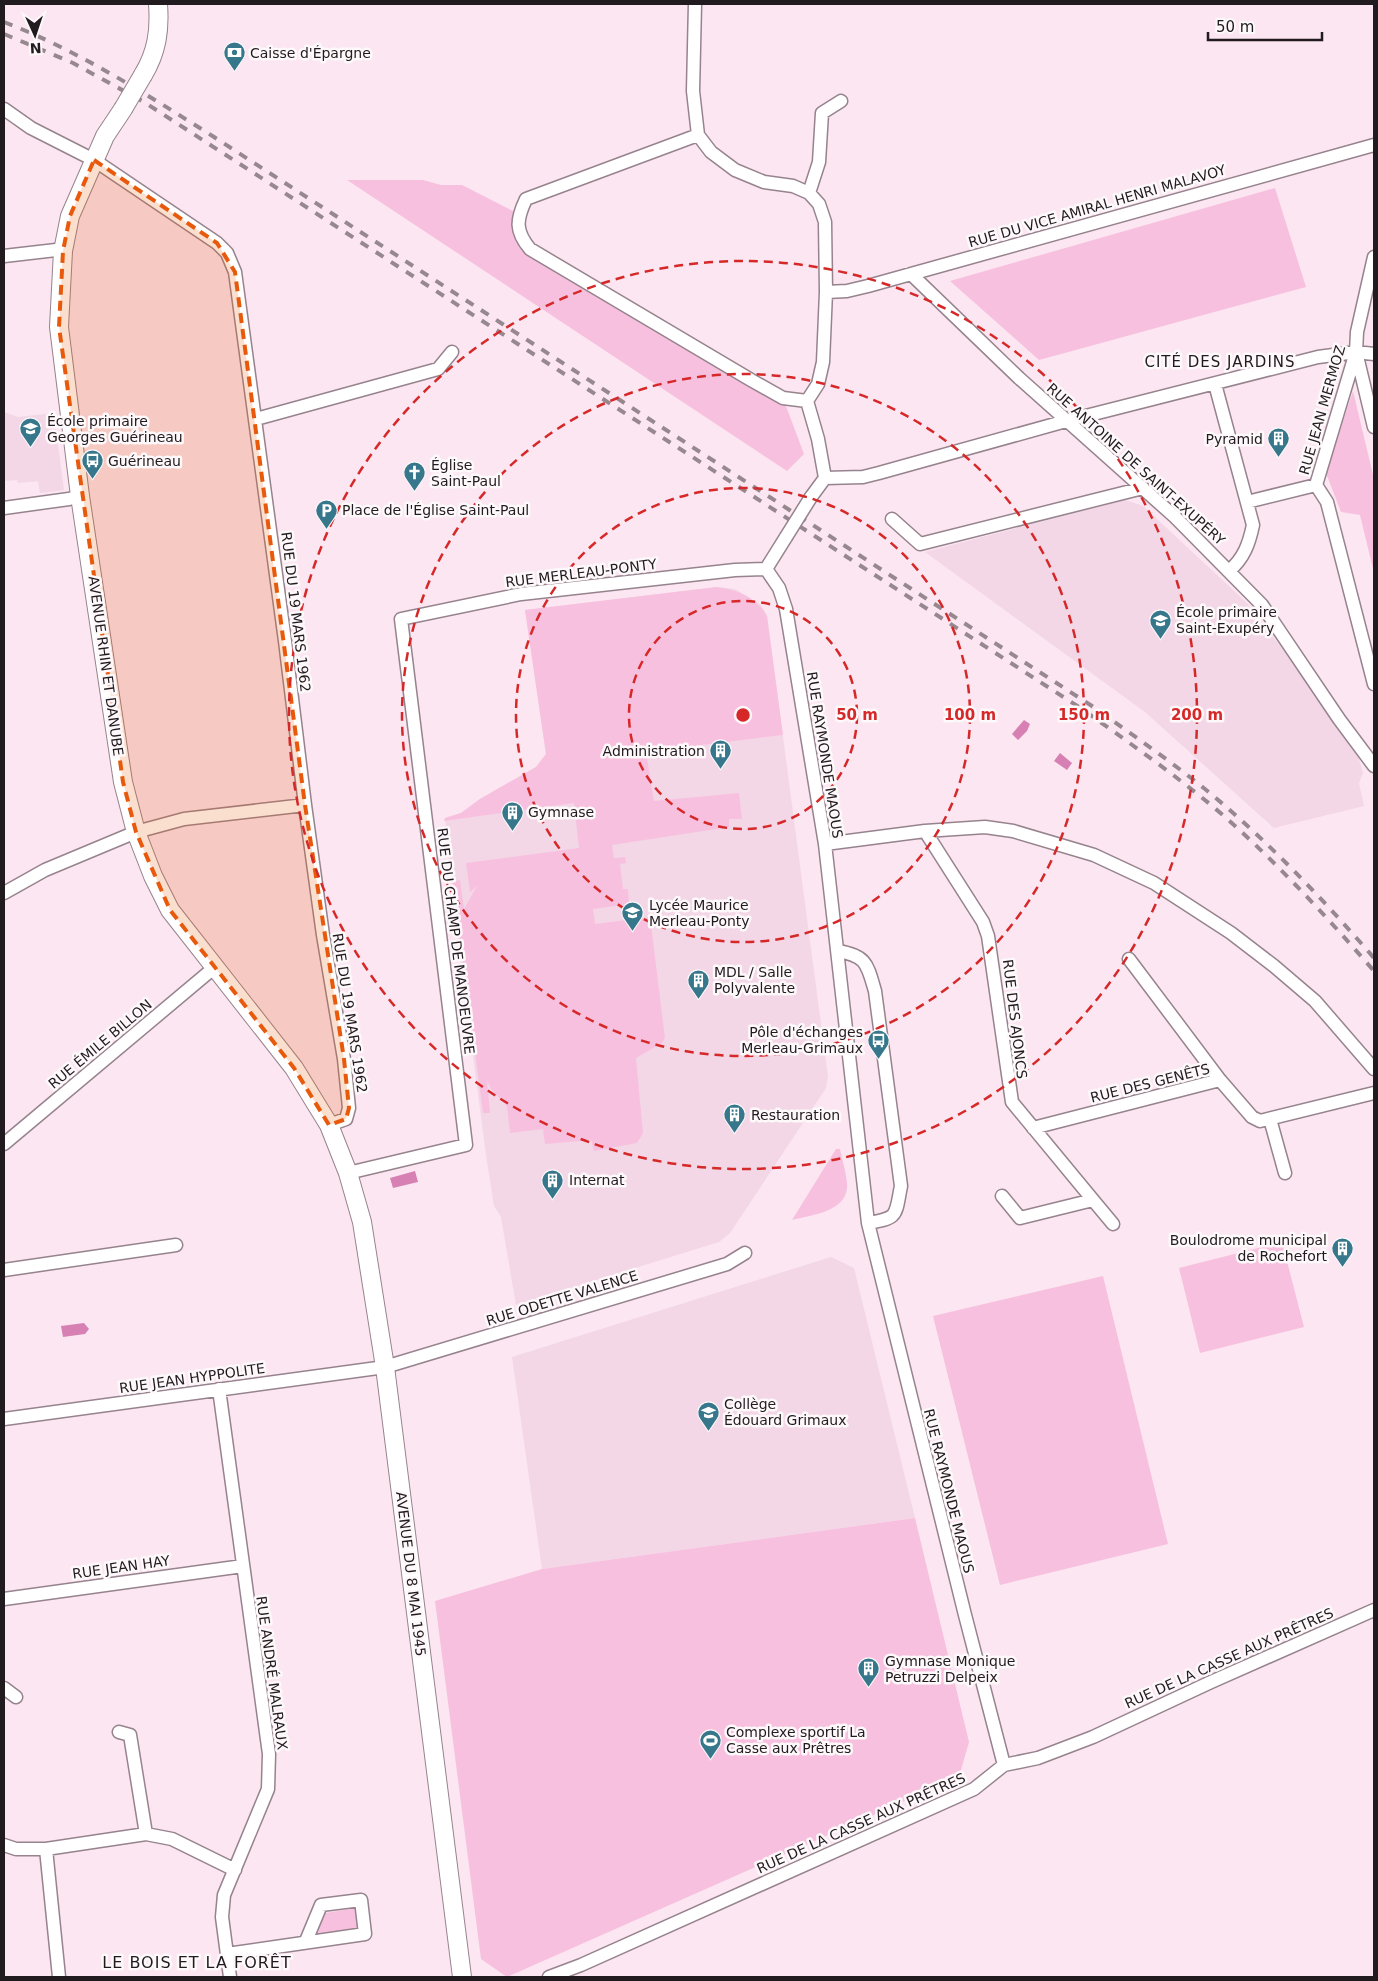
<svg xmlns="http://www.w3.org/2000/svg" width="1378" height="1981" font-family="'DejaVu Sans',sans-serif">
<rect width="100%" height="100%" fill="#fbe6f1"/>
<path fill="#f3d7e6" d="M4,412L18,417L54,413L64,490L40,493L38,481L18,483L17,480L4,481Z
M1125,500L1143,506L1247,603L1303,676L1358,756L1363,773L1359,783L1364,806L1274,828L1145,712L925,552Z
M717,587L735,589L761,605L767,616L828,1077L826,1088L730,1233L719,1242L516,1305L501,1217L494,1206L486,1155L451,887L445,818L461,813L480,799L536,767L546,754L525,610Z
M831,1257L854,1268L915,1518L542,1569L512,1357Z"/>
<path fill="#f8c0df" d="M347,180H423L441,185H462L519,214L520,237L783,398L804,454L787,471Z
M1275,188L1306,287L1039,360L950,281Z
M1353,391L1374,479V573L1360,515L1341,512L1326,473Z
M717,587C738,590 756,597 767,616L783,735L646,752L654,801L739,793L742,819H729V827L612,845L614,858L625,857L626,863L620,864L623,889H628L629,904L593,909L595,924L650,917L665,1038L662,1043L636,1058L643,1133L637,1143L594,1151L591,1140L545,1144L543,1129L510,1133L507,1106L491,1089L487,1080L490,1113H483L452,881L460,880L464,909L477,886L470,892L466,863L579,848L574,803L444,821L445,818L461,813L480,799L536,767L546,754L525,610Z
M836,1149H840C842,1160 848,1178 847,1188C845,1212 811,1215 792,1220Z
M1282,1242L1304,1327L1200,1353L1179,1268Z
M1103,1276L1168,1544L1000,1585L933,1316Z
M915,1518L969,1742L959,1777L507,1977L481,1959L435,1601L542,1569Z
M357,1908L359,1929L317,1934L325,1913Z"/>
<path fill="#d680b3" d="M1024,720L1030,724L1027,731L1018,740L1012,734Z
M1060,753L1072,763L1067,770L1054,761Z
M415,1171L418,1182L393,1188L390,1178Z
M84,1323L89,1329L85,1334L63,1337L61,1326Z"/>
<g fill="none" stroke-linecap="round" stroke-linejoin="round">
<defs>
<path id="street" d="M695,4L693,91L698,135L711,152L735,170L764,182L793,186L809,193L819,204L825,222L826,292L823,362L818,384L807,401
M4,109L31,128L94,160L217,243L227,253L235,272L285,641L305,805L323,935L344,1059L349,1108L346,1119L329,1125
M698,135L526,199C516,220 515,231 530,249L751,380L783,398L807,401
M809,193L819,162L822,113L841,101
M4,256L56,250L63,251
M1374,257L1357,332L1356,352L1316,485L1327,502L1374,684
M911,274L1019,378L1175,517L1262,605L1339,719L1374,766
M826,292L847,291L868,286L1374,145
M1356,352L1374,427
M1215,384L1253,525C1249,544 1244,558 1229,571
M807,401L818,439L825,478L811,497
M256,419L438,369L452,352
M825,478L863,477L879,473L1066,421L1318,357L1356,352L1374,354
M1247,502L1316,485
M4,508L69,499L80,496
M892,519L920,544L1143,488
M766,569L779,588L786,609L825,844L868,1223L965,1615L1004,1765
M766,569L786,537
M925,831L983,922L988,936L1012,1102L1093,1200L1020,1218L1002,1196
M825,844L925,831L985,827L1013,831L1094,855L1154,883L1231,933L1274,966L1315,1001L1374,1069
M4,893L45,870L136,832L184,819L305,805
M838,951C867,956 867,964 875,991L901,1186C895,1216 899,1218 868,1223
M1129,959L1220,1080
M1270,1119L1285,1173
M1033,1128L1220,1080L1252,1117L1260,1121L1374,1093
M4,1144L215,967
M348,1173L466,1145L401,619L521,594L735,570L766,569
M1093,1200L1113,1224
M4,1270L176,1245
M219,1389L269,1754L268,1789L224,1895L222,1917L230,1977
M4,1419L385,1367L727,1264L745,1253
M4,1599L243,1566
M4,1688L16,1697
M119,1732L130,1735L146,1834
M4,1845L16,1849H46L146,1834L172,1839L235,1870
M46,1849L59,1977
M227,1954L365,1934L361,1900L321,1905L306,1941
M549,1977L581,1965L974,1789L1004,1765L1038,1758L1093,1737L1211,1682L1374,1610"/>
<path id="secondary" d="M143,75C157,52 160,30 158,4
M123,109L105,136L70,216L63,251L59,327L80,496L123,782L136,832L153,876L170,910L294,1068L329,1125L348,1173L362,1222L385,1367L462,1977"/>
</defs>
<use href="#street" stroke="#96838d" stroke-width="15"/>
<use href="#secondary" stroke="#96838d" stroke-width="20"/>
<use href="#street" stroke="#fff" stroke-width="12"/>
<use href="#secondary" stroke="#fff" stroke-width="18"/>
<path stroke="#978890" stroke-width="4" stroke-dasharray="9 9" stroke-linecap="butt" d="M4,22C79,51 146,94 214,137L1092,706C1130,733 1169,760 1205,789C1267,840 1322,898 1374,958
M4,34L73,63L144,102L1085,711C1132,745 1180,778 1224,816C1278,864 1327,917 1374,971"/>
<defs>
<path id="street-bridge" d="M786,537L811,497"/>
<path id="secondary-bridge" d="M123,109L143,75"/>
</defs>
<use href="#street-bridge" stroke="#96838d" stroke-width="15" stroke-linecap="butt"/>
<use href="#secondary-bridge" stroke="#96838d" stroke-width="20" stroke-linecap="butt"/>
<use href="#street-bridge" stroke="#fff" stroke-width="12"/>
<use href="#secondary-bridge" stroke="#fff" stroke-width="18"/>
</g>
<path fill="#e8590c" fill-opacity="0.2" stroke="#e8590c" stroke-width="4" stroke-dasharray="10 6" stroke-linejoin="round" d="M94,160L217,243L235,272L305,805L344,1059L349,1108L346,1119L329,1125L294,1068L170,910L136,832L123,782L59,327L63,251L70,216Z"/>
<g fill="none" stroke="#d62828" stroke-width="2.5" stroke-dasharray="9 6">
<circle cx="743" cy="715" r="114"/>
<circle cx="743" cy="715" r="227"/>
<circle cx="743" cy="715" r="341"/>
<circle cx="743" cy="715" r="454"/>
</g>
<defs>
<symbol id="bank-pin" viewBox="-11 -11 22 30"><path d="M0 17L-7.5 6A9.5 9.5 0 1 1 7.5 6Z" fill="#37778b" stroke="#fdf8fa"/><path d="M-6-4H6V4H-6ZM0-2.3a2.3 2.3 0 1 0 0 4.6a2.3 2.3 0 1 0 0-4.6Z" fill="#fff"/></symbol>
<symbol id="school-pin" viewBox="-11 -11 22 30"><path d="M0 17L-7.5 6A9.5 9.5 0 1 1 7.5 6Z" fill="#37778b" stroke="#fdf8fa"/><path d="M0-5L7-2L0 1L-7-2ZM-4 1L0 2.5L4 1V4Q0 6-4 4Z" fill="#fff"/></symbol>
<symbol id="building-pin" viewBox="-11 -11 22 30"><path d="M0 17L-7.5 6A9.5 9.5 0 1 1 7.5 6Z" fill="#37778b" stroke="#fdf8fa"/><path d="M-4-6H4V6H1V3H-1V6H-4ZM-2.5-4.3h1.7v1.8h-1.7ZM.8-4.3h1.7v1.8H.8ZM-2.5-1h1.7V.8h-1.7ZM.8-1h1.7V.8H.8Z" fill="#fff"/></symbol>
<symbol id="bus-pin" viewBox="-11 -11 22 30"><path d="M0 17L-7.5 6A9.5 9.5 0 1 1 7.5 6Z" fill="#37778b" stroke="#fdf8fa"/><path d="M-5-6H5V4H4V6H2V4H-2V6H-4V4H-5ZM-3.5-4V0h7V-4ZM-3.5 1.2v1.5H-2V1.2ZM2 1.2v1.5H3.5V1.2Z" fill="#fff"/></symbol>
<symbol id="church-pin" viewBox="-11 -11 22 30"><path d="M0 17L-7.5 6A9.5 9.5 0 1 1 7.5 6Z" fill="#37778b" stroke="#fdf8fa"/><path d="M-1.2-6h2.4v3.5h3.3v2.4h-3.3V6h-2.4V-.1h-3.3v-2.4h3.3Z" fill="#fff"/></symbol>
<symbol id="parking-pin" viewBox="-11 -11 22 30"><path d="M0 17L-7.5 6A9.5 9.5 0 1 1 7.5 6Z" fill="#37778b" stroke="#fdf8fa"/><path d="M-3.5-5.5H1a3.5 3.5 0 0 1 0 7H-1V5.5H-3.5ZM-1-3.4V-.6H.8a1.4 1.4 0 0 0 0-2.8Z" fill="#fff"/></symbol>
<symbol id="stadium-pin" viewBox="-11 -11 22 30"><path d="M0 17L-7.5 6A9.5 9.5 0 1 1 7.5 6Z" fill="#37778b" stroke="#fdf8fa"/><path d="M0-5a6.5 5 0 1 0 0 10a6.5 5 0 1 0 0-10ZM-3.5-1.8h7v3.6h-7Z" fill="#fff"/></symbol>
</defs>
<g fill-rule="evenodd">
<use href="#bank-pin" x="222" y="40" width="25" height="34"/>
<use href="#school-pin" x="18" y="416" width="25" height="34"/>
<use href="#building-pin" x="1266" y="426" width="25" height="34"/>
<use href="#bus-pin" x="80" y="448" width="25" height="34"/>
<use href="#church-pin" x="402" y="460" width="25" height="34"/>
<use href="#parking-pin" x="314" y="498" width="25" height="34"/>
<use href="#school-pin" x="1148" y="608" width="25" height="34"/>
<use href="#building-pin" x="708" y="738" width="25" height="34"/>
<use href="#building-pin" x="500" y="800" width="25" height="34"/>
<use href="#school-pin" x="620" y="900" width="25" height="34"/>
<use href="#building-pin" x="686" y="968" width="25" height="34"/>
<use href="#bus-pin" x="866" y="1028" width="25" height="34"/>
<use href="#building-pin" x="722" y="1102" width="25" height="34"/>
<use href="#building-pin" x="540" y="1168" width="25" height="34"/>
<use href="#building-pin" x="1330" y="1236" width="25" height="34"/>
<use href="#school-pin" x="696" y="1400" width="25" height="34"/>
<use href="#building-pin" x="856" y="1656" width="25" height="34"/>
<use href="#stadium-pin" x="698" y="1728" width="25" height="34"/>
</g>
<g text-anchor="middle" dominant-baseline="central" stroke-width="5" stroke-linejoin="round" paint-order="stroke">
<g font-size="14" fill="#211a1e" stroke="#fdf8fa" text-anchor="start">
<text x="250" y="53">Caisse d'Épargne</text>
<text x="47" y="421">École primaire<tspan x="47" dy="16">Georges Guérineau</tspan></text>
<text x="1263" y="439" text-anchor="end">Pyramid</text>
<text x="108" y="461">Guérineau</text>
<text x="431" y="465">Église<tspan x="431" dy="16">Saint-Paul</tspan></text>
<text x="342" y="510">Place de l'Église Saint-Paul</text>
<text x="1176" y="612">École primaire<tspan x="1176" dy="16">Saint-Exupéry</tspan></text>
<text x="705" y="751" text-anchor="end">Administration</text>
<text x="528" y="812">Gymnase</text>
<text x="649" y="905">Lycée Maurice<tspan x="649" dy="16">Merleau-Ponty</tspan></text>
<text x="714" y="972">MDL / Salle<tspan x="714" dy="16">Polyvalente</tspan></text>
<text x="863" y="1032" text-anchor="end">Pôle d'échanges<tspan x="863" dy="16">Merleau-Grimaux</tspan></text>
<text x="751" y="1115">Restauration</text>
<text x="569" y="1180">Internat</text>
<text x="1327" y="1240" text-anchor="end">Boulodrome municipal<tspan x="1327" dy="16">de Rochefort</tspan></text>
<text x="724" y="1404">Collège<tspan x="724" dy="16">Édouard Grimaux</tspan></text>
<text x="885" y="1661">Gymnase Monique<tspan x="885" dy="16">Petruzzi Delpeix</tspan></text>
<text x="726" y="1732">Complexe sportif La<tspan x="726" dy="16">Casse aux Prêtres</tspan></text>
</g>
<g font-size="14" fill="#211a1e" stroke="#fdf8fa">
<text transform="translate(1097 206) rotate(-16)">RUE DU VICE AMIRAL HENRI MALAVOY</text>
<text transform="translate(1322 410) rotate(-74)">RUE JEAN MERMOZ</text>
<text transform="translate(1136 464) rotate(42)">RUE ANTOINE DE SAINT-EXUPÉRY</text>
<text transform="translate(581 573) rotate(-7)">RUE MERLEAU-PONTY</text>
<text transform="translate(296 612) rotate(83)">RUE DU 19 MARS 1962</text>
<text transform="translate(106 666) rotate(82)">AVENUE RHIN ET DANUBE</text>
<text transform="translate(825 755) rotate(81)">RUE RAYMONDE MAOUS</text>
<text transform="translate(456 941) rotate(83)">RUE DU CHAMP DE MANOEUVRE</text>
<text transform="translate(350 1013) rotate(81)">RUE DU 19 MARS 1962</text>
<text transform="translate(1015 1019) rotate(83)">RUE DES AJONCS</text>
<text transform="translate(100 1044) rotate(-40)">RUE ÉMILE BILLON</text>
<text transform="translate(1150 1083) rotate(-14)">RUE DES GENÊTS</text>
<text transform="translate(562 1298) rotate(-17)">RUE ODETTE VALENCE</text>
<text transform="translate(192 1378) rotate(-8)">RUE JEAN HYPPOLITE</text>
<text transform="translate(949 1491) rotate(76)">RUE RAYMONDE MAOUS</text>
<text transform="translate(121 1567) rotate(-8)">RUE JEAN HAY</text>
<text transform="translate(411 1574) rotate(83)">AVENUE DU 8 MAI 1945</text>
<text transform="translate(1229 1658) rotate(-24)">RUE DE LA CASSE AUX PRÊTRES</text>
<text transform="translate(272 1673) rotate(82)">RUE ANDRÉ MALRAUX</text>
<text transform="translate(861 1823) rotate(-24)">RUE DE LA CASSE AUX PRÊTRES</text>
</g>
<g font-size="15" letter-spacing="1" fill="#211a1e" stroke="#fdf8fa">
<text x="1220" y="362">CITÉ DES JARDINS</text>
</g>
<g font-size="16" letter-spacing="1" fill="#211a1e" stroke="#fdf8fa">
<text x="197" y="1962">LE BOIS ET LA FORÊT</text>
</g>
</g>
<circle cx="743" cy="715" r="8" fill="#d62828" stroke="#fdf8fa" stroke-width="2.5"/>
<g font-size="15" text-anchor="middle" font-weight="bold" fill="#d62828" stroke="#fdf8fa" stroke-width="5" stroke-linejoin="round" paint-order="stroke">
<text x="857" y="720">50 m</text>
<text x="970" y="720">100 m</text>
<text x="1084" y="720">150 m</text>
<text x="1197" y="720">200 m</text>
</g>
<rect width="1378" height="1981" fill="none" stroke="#211a1e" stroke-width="10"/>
<g transform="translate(35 35) rotate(177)" stroke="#fdf8fa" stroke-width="4" paint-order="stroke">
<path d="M0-4L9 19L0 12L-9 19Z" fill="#211a1e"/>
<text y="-8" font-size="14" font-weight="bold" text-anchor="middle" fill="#211a1e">N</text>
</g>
<path d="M1208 32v8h114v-8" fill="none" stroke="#211a1e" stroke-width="2.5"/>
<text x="1216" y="32" font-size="15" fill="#211a1e" stroke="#fdf8fa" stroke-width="4" paint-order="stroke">50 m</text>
</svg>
